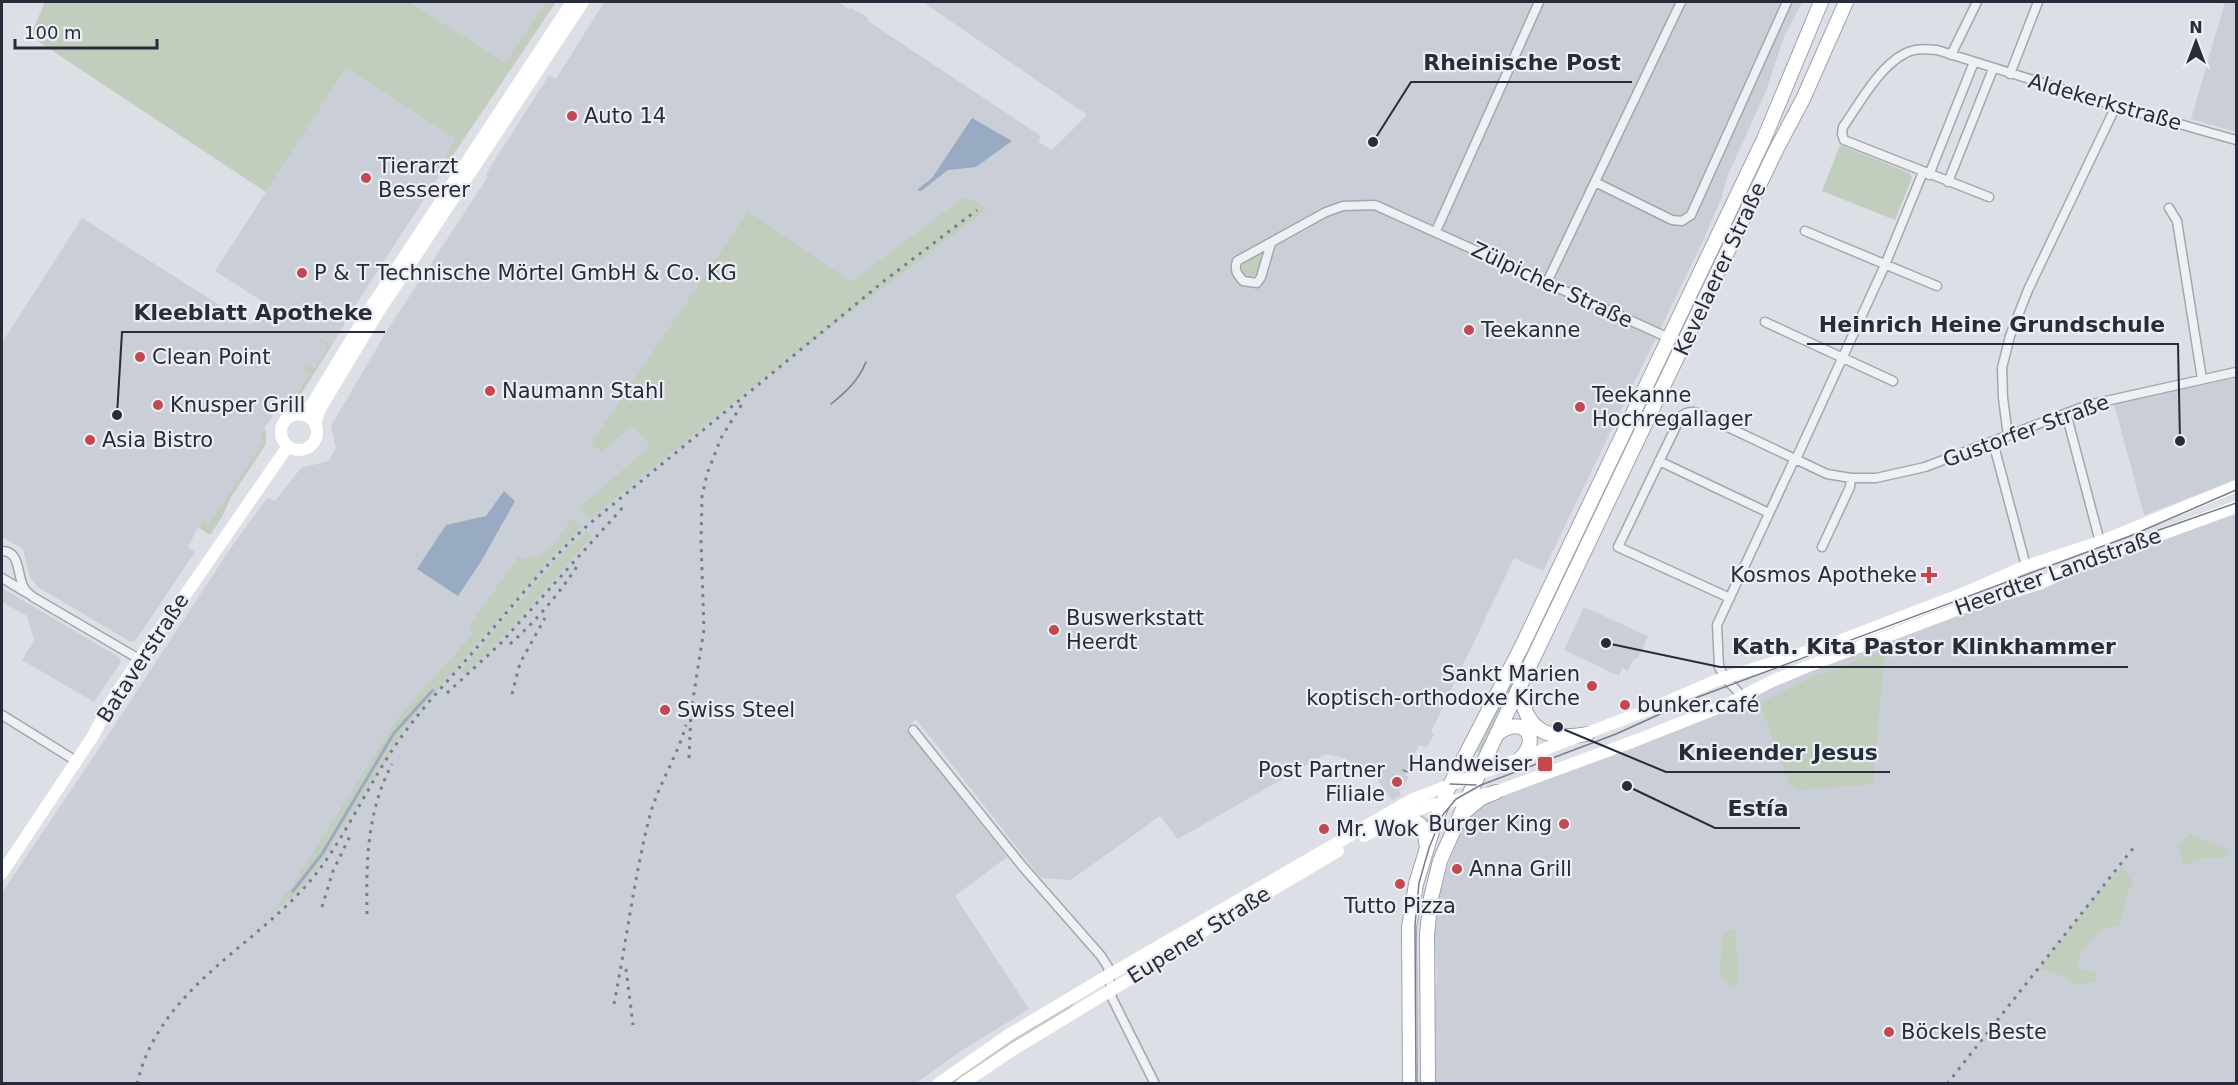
<svg xmlns="http://www.w3.org/2000/svg" width="2238" height="1085" font-family="'DejaVu Sans',sans-serif">
<rect width="100%" height="100%" fill="#dcdfe5"/>
<path fill="#caced6" d="M410,2H546L506,64Z
M604,2H838L849,9L852,8L868,18V21L1041,136L1038,142L1052,150L1087,115L923,2H1802L1784,37L1766,91L1727,177L1721,199L1703,241L1543,571L1514,558L1431,732L1434,734L1427,748L1419,745L1405,775L1409,777L1405,784L1399,790L1401,795L1392,801L1378,780L1344,758L1326,754L1178,839L1160,816L1071,880L1041,878L916,719L906,728L1007,857L955,896L1029,1009L958,1053L916,1083L2,1084V893L108,735L230,549L267,498L275,501L301,468L328,461L336,448L331,426L388,329L480,189L488,176L486,174L549,75L556,79Z
M2225,2H2236V132L2191,119Z
M346,68L461,142L355,306L332,345L320,338L318,340L329,347L315,368L308,364L303,372L308,375L292,400L286,396L259,437L265,441L209,525L202,521L198,527L188,547L195,552L135,641H129L38,587L30,577L23,549L2,537V343L82,218L251,325L265,303L215,271Z
M2236,378V480L2144,515L2114,404Z
M2236,513V1083L1432,1084L1433,1007L1437,978L1434,924L1436,904L1445,873L1460,835L1473,810L1494,797L1741,704L1791,678Z
M2,588L119,657L121,662L94,702L22,660L34,640L27,616L2,602Z
M1584,607L1648,636L1638,658L1633,660L1628,671L1622,668L1619,676L1564,650Z"/>
<path fill="#c1cebe" d="M45,2H410L505,63L546,2H556L449,161L445,158L456,139L346,68L266,192L30,36Z
M1840,145L1910,173L1912,178L1895,220L1822,191Z
M964,197L976,202L987,209L761,380L589,520L579,508L650,446L632,425L602,452L591,444L748,211L851,282Z
M1257,255L1261,257L1257,273L1251,277C1244,276 1242,273 1241,266Z
M319,337L332,345L298,399L284,403L282,402L286,396L293,399L308,375L303,372L308,364L315,368L328,347L318,340Z
M1635,418L1638,421L1626,456L1482,753L1477,751Z
M264,429L266,431V444L231,497L222,517L210,535L198,527L203,520L209,524L264,441L259,437Z
M572,518L581,527L554,555L406,726L318,868L297,893L268,917L290,889L392,727L405,709L474,633L468,628L518,557C548,561 557,539 572,518Z
M586,531L592,536L509,631L465,674L460,670L558,558Z
M1885,650L1873,784L1798,790L1789,785L1760,703L1810,678Z
M2190,834L2230,851L2228,857L2201,859L2183,866L2178,845Z
M2122,867L2134,884L2130,886L2120,926L2103,928L2080,953L2078,969L2097,972V980L2079,985L2060,975L2039,969L2092,900Z
M1729,930L1736,931L1738,985H1729L1719,974L1723,933Z
M1072,1002L1073,1007L1017,1041L953,1083L945,1084L990,1052Z"/>
<path fill="#99aac3" d="M972,118L1012,141L976,167L948,170L921,191L917,190L932,178Z
M504,491L515,501L482,560L458,596L417,569L446,525L486,516Z"/>
<g fill="none" stroke-linecap="round" stroke-linejoin="round">
<path stroke="#99aac3" stroke-width="3" d="M293,891L322,854L394,733L433,690"/>
<defs>
<path id="street" d="M1951,55L1977,2
M2010,74L2038,2
M1929,175L1974,62
M1595,182L1672,220L1682,221L1691,215L1787,2
M1948,182L1993,69
M1989,197L1844,140L1842,134L1843,127C1859,104 1879,67 1904,54C1914,48 1926,49 1937,50L2116,106L2236,140
M2169,208L2177,221L2202,379
M1436,231L1539,2
M1805,231L1937,286
M1271,243L1261,277L1257,283L1243,281C1237,274 1234,270 1237,261L1326,212L1343,206L1375,205L1669,338
M1547,282L1681,2
M1765,322L1893,381
M2066,413L2100,542
M2008,436L2003,398L2002,368L2010,336L2028,290L2116,106
M1993,442L2026,566
M1796,459L1885,265L1923,172
M1659,461L1769,513
M1822,547L1850,487L1851,478
M2,551C20,551 17,573 23,586C25,590 29,594 33,597L139,659
M2,578L27,593
M1730,598L1618,547L1681,416C1687,412 1691,411 1698,413L1827,474L1851,478H1876L1925,467L2088,405L2236,372
M1742,696L1725,678L1719,667L1717,625L1795,458
M2,715L76,761
M913,730L1023,867L1101,956L1108,967L1112,998L1155,1084"/>
<path id="primary" d="M1520,687C1524,730 1547,742 1587,734
M1497,734C1521,714 1544,737 1519,760
M1463,813L1481,798L1496,792
M1393,820C1413,819 1425,819 1426,843
M1410,1084L1409,927L1416,884L1434,825L1448,789L1521,648L1764,139L1821,2
M1428,1084L1427,934L1431,898L1440,861L1486,757L1776,150L1803,99L1846,2"/>
</defs>
<use href="#street" stroke="#a2a6ae" stroke-width="11"/>
<use href="#primary" stroke="#9ca2b0" stroke-width="16"/>
<use href="#street" stroke="#eef0f4" stroke-width="8"/>
<path stroke="#fff" stroke-width="12" d="M281 432a18 18 0 1 1 36 0a18 18 0 1 1-36 0Z
M302,415L312,404L368,312L572,2
M315,424L320,409L379,311L583,2
M1364,836L1393,820L1428,806L1496,792L1637,740L1728,704L1770,682L1806,667L1972,604L2039,584L2083,563L2236,507
M2,873L93,736L108,707L134,667L163,624L179,604L288,446
M938,1084L1010,1034L1109,975L1413,799L1648,710L1715,681L1831,644L1969,591L2026,566L2100,542L2236,486
M962,1084L1014,1049L1171,954L1208,928L1338,851"/>
<use href="#primary" stroke="#fff" stroke-width="14"/>
<path stroke="#777d8d" stroke-width="1.5" d="M831,404C847,391 858,381 866,362
M2156,531L2236,503
M1403,770L1407,772
M1450,784L1476,785
M1416,1084L1415,925L1419,883L1429,848L1442,816L1456,799L1481,785L1616,734L1698,697L2130,536L2236,490"/>
<path stroke="#777d8d" stroke-width="3" stroke-dasharray="3 6" stroke-linecap="butt" d="M510,644C537,620 558,595 578,565
M447,693L500,644L624,506
M512,694L520,663L545,618
M689,758L691,712L704,629L701,542L702,497L707,474L721,438L742,404
M322,907L333,871L352,832
M367,914C366,862 367,811 392,764
M626,969L633,1025
M614,1004C626,943 634,879 649,819C657,786 677,758 686,725
M137,1084C160,984 262,945 319,870C348,831 368,786 395,746C419,710 451,678 479,645C514,604 548,561 588,525L884,281L977,210
M1947,1084L2134,847"/>
</g>
<g fill="#c3484f" stroke="#ebeef3" stroke-width="2">
<circle cx="572" cy="116" r="6"/>
<circle cx="366" cy="178" r="6"/>
<circle cx="302" cy="273" r="6"/>
<circle cx="1469" cy="330" r="6"/>
<circle cx="140" cy="357" r="6"/>
<circle cx="490" cy="391" r="6"/>
<circle cx="158" cy="405" r="6"/>
<circle cx="1580" cy="407" r="6"/>
<circle cx="90" cy="440" r="6"/>
<path d="M1926 566h6v6h6v6h-6v6h-6v-6h-6v-6h6z"/>
<circle cx="1054" cy="630" r="6"/>
<circle cx="1592" cy="686" r="6"/>
<circle cx="1625" cy="705" r="6"/>
<circle cx="665" cy="710" r="6"/>
<rect x="1537" y="756" width="16" height="16" rx="3"/>
<circle cx="1397" cy="782" r="6"/>
<circle cx="1564" cy="824" r="6"/>
<circle cx="1324" cy="829" r="6"/>
<circle cx="1457" cy="869" r="6"/>
<circle cx="1400" cy="884" r="6"/>
<circle cx="1889" cy="1032" r="6"/>
</g>
<g text-anchor="middle" dominant-baseline="central" stroke-width="4.5" stroke-linejoin="round" paint-order="stroke">
<g font-size="21" fill="#272c3a" stroke="#ebeef3">
<text transform="translate(2105 102) rotate(16)">Aldekerkstraße</text>
<text transform="translate(1720 269) rotate(-65)">Kevelaerer Straße</text>
<text transform="translate(1552 285) rotate(25)">Zülpicher Straße</text>
<text transform="translate(2026 431) rotate(-20)">Gustorfer Straße</text>
<text transform="translate(2058 572) rotate(-20)">Heerdter Landstraße</text>
<text transform="translate(143 658) rotate(-57)">Bataverstraße</text>
<text transform="translate(1199 935) rotate(-32)">Eupener Straße</text>
</g>
<g font-size="21" fill="#272c3a" stroke="#ebeef3" text-anchor="start">
<text x="584" y="116">Auto 14</text>
<text x="378" y="166">Tierarzt<tspan x="378" dy="24">Besserer</tspan></text>
<text x="314" y="273">P &amp; T Technische Mörtel GmbH &amp; Co. KG</text>
<text x="1481" y="330">Teekanne</text>
<text x="152" y="357">Clean Point</text>
<text x="502" y="391">Naumann Stahl</text>
<text x="1592" y="395">Teekanne<tspan x="1592" dy="24">Hochregallager</tspan></text>
<text x="170" y="405">Knusper Grill</text>
<text x="102" y="440">Asia Bistro</text>
<text x="1917" y="575" text-anchor="end">Kosmos Apotheke</text>
<text x="1066" y="618">Buswerkstatt<tspan x="1066" dy="24">Heerdt</tspan></text>
<text x="1580" y="674" text-anchor="end">Sankt Marien<tspan x="1580" dy="24">koptisch-orthodoxe Kirche</tspan></text>
<text x="1637" y="705">bunker.café</text>
<text x="677" y="710">Swiss Steel</text>
<text x="1532" y="764" text-anchor="end">Handweiser</text>
<text x="1385" y="770" text-anchor="end">Post Partner<tspan x="1385" dy="24">Filiale</tspan></text>
<text x="1552" y="824" text-anchor="end">Burger King</text>
<text x="1336" y="829">Mr. Wok</text>
<text x="1469" y="869">Anna Grill</text>
<text x="1400" y="906" text-anchor="middle">Tutto Pizza</text>
<text x="1901" y="1032">Böckels Beste</text>
</g>
</g>
<path fill="none" stroke="#272c3a" stroke-width="2" d="M1373 142L1411 82H1632M117 415L122 332H385M2180 441L2178 344H1807M1606 643L1720 667H2128M1558 727L1666 772H1890M1627 786L1715 828H1800"/>
<g fill="#272c3a" stroke="#ebeef3" stroke-width="2">
<circle cx="1373" cy="142" r="6"/>
<circle cx="117" cy="415" r="6"/>
<circle cx="2180" cy="441" r="6"/>
<circle cx="1606" cy="643" r="6"/>
<circle cx="1558" cy="727" r="6"/>
<circle cx="1627" cy="786" r="6"/>
</g>
<g font-size="22" text-anchor="middle" font-weight="bold" fill="#272c3a" stroke="#ebeef3" stroke-width="4.5" stroke-linejoin="round" paint-order="stroke">
<text x="1522" y="70">Rheinische Post</text>
<text x="253" y="320">Kleeblatt Apotheke</text>
<text x="1992" y="332">Heinrich Heine Grundschule</text>
<text x="1924" y="654">Kath. Kita Pastor Klinkhammer</text>
<text x="1778" y="760">Knieender Jesus</text>
<text x="1758" y="816">Estía</text>
</g>
<rect width="2238" height="1085" fill="none" stroke="#272c3a" stroke-width="6"/>
<g transform="translate(2196 42)" stroke="#ebeef3" stroke-width="4.5" paint-order="stroke">
<path d="M0-4.5L10 22L0 15L-10 22Z" fill="#272c3a"/>
<text y="-9" font-size="16" font-weight="bold" text-anchor="middle" fill="#272c3a">N</text>
</g>
<path d="M15 39v9h142v-9" fill="none" stroke="#272c3a" stroke-width="3"/>
<text x="24" y="39" font-size="18" fill="#272c3a" stroke="#ebeef3" stroke-width="4.5" paint-order="stroke">100 m</text>
</svg>
